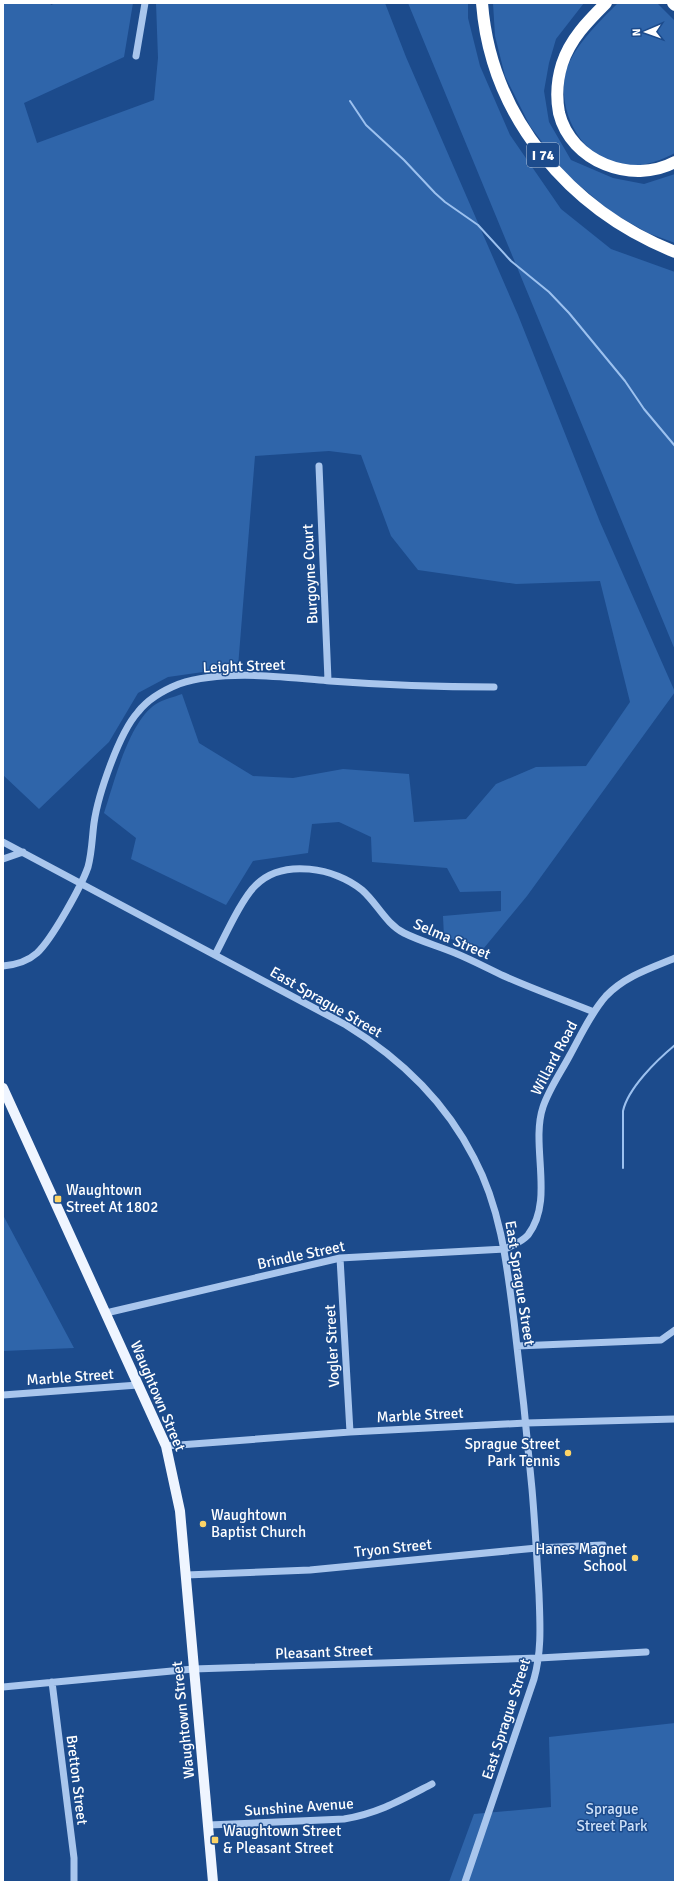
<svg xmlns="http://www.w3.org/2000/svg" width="678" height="1885" font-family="Signika,sans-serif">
<rect width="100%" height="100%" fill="#1c4b8c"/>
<path fill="#2f65aa" d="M3,3H50L51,5L56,3H133L124,57L24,103L37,143L154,100L158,58L156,3H385L406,57L518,315L600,522L675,692L527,896L484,948L444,937L443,916L501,911V891L460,892L447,868L372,862L371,837L339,822L312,824L308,853L253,861L226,905L131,859L136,838L104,813C114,783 129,721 156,704C164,699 174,697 182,694L199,743L253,776L293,778L343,769L409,774L414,822L466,819L496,784L536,767L586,766L630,702L600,581L516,584L418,570L391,536L361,455L329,451L255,456L238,667L168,677L138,693L109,742L39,809L3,775Z
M408,3H468V18L480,66L510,135L561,209L611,249L675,272V650Z
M493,3H584L556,39L549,63L544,91L549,122L571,160L613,178L644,184L675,174V243L648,233L611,212L566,174L530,126L505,76L495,36Z
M618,3H657L675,21V153C660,161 643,167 626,165C583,161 558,115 565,76C570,49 600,21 618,3Z
M3,1215L74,1348L3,1351Z
M675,1723V1882H449L474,1814L551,1807L549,1737Z"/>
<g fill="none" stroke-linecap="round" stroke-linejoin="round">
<path stroke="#9cc1ef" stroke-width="2" d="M350,101L366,125L404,160L435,193L445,202L478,225L511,261L549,292L569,313L625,381L644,409L675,446
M623,1168V1111C628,1088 657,1060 675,1045"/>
<path stroke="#a9c6ed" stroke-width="7" d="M136,56L145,3
M319,466L328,680
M3,842L346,1025C400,1058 445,1101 474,1158C501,1209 507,1265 514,1321C521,1377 527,1433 532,1489C535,1524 537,1559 539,1594C540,1623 542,1650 534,1679L465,1882
M3,859L23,852
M215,955C225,936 242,898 256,885C283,858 336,868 362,890C377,903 386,924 404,933C420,941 438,946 455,953C472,960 487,968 504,976C533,989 564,1000 594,1012
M3,966C14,965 28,961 37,953C52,939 81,887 88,867C92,852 92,838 94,823C98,795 119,733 138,712C148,699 164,690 179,684C223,669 284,677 330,681C384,685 439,687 494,687
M340,1258L350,1432
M106,1313L340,1258L505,1249C513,1245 522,1242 528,1235C555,1200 530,1146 543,1107C549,1089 561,1072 570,1055C581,1035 591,1013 606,996C625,976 651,968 675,958
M517,1346L661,1340L675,1330
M3,1395L138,1385
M166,1446L350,1432L526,1423L675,1419
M186,1575L310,1570L537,1548L603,1545
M52,1682L74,1858V1882
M3,1687L193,1669L539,1658L646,1652
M209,1825L344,1819C379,1813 401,1800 432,1784"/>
<path stroke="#eff5ff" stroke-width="10" d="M3,1088L166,1446L180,1511L213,1882"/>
<path stroke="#fff" stroke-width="12" d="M482,3C491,118 570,210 675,252
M606,3C588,21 570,39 562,64C557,80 556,97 559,113C571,162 632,185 675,162
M673,3L675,5"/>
</g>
<g fill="#fdd466" stroke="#1c4b8c" stroke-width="1.5">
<rect x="54" y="1195" width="8" height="8" rx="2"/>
<circle cx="568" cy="1453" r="4"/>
<circle cx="203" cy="1524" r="4"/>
<circle cx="635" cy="1558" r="4"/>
<rect x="211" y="1836" width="8" height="8" rx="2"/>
</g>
<g text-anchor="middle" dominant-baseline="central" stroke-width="3" stroke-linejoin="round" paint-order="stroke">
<rect fill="#1c4b8c" stroke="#bbc9dc" stroke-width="1" x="527" y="143" width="32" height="24" rx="3"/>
<g font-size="14" font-weight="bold" fill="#fff">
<text x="543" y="155">I 74</text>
</g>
<g font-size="15" fill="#fff" stroke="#1c4b8c">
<text transform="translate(310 574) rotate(-93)">Burgoyne Court</text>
<text transform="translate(244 666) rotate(-2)">Leight Street</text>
<text transform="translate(452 939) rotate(23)">Selma Street</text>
<text transform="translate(326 1002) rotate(30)">East Sprague Street</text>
<text transform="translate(554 1058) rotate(-62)">Willard Road</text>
<text transform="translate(301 1255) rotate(-12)">Brindle Street</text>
<text transform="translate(520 1283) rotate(81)">East Sprague Street</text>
<text transform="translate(332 1346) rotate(-93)">Vogler Street</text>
<text transform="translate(70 1377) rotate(-4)">Marble Street</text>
<text transform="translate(158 1396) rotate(67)">Waughtown Street</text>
<text transform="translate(420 1415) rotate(-3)">Marble Street</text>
<text transform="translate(393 1548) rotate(-6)">Tryon Street</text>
<text transform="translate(324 1652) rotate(-2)">Pleasant Street</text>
<text transform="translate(506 1719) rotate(-72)">East Sprague Street</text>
<text transform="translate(183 1720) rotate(-96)">Waughtown Street</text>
<text transform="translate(77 1780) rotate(83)">Bretton Street</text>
<text transform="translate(299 1807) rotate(-4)">Sunshine Avenue</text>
</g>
<g font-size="15" fill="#fff" stroke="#1c4b8c" text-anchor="start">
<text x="66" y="1190">Waughtown<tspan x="66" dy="17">Street At 1802</tspan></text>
<text x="560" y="1444" text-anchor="end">Sprague Street<tspan x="560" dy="17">Park Tennis</tspan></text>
<text x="211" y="1515">Waughtown<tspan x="211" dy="17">Baptist Church</tspan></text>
<text x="627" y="1549" text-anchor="end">Hanes Magnet<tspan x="627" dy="17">School</tspan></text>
<text x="223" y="1831">Waughtown Street<tspan x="223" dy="17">&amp; Pleasant Street</tspan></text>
</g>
<g font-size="15" fill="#cee1f9" stroke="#1c4b8c">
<text x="612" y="1809">Sprague<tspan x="612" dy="17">Street Park</tspan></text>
</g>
</g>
<rect width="678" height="1885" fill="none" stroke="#ffffff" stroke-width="8"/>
<g transform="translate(646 32) rotate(268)" stroke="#1c4b8c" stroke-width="3" paint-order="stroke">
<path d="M0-3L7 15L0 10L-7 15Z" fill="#ffffff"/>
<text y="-6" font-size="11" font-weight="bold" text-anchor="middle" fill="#ffffff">N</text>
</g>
</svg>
